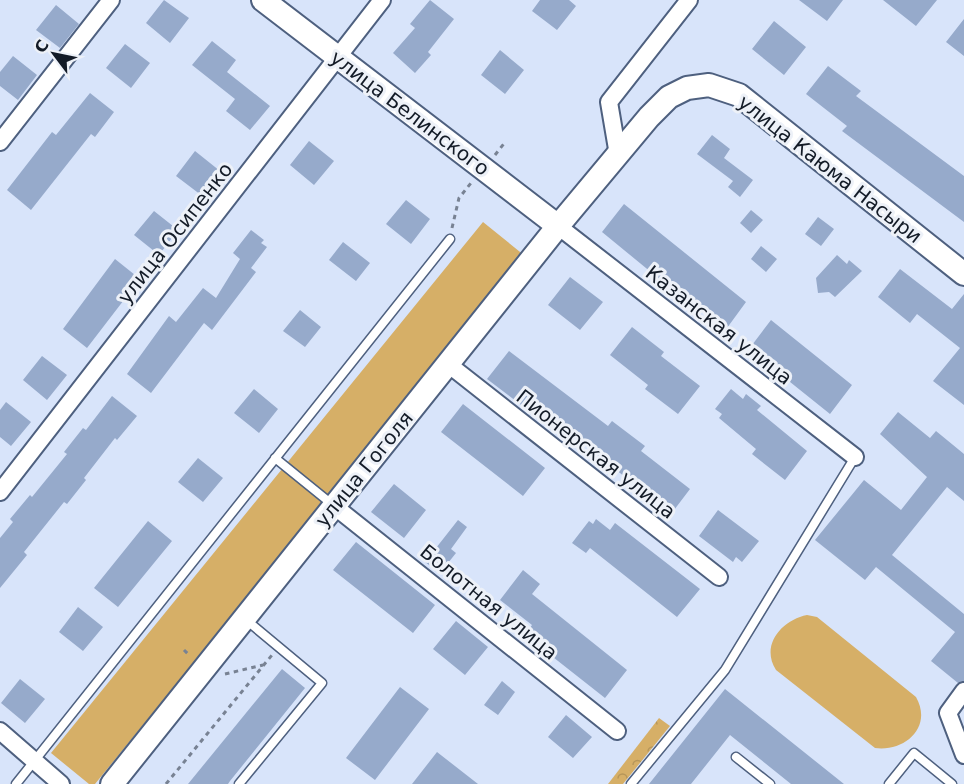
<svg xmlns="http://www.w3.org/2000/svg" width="964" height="784" font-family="'DejaVu Sans',sans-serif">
<defs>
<pattern id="forest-crowns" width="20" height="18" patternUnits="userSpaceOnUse" patternTransform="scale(1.5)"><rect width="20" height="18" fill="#d6af67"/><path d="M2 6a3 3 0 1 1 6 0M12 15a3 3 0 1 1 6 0" fill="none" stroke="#b79659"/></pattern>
</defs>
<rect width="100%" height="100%" fill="#d8e4fa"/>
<path fill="#d6af67" d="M483,222L525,256L95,784H89L51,753Z
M807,615L817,617L916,697C933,727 905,752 875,748L776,670C760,645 782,620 807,615Z"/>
<path fill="url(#forest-crowns)" d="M659,718L670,726L623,784H608Z"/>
<path fill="#96aacb" d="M164,0L189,18L170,43L146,23Z
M430,0L454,19L428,52L431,55L415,73L393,53L415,28L410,24Z
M540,0H569L576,6L557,30L532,11Z
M799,0H843L827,21Z
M883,0H937L916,26Z
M56,5L79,24L60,48L36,30Z
M964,19V56L946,42Z
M774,21L806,47L784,75L752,49Z
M212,41L236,60L227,72L270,106L250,130L226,111L235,99L192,65Z
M125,44L150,63L131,88L106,68Z
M500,50L524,70L505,94L481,75Z
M13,56L37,75L18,100L0,86V72Z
M828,66L861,91L856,96L964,176V222L842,131L847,126L806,94Z
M90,93L114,112L95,137L91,134L31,210L7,190L52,132L56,135Z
M712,135L730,149L724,158L753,180L740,197L728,187L733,181L697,154Z
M309,141L334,161L314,185L290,165Z
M195,151L220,171L201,195L176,176Z
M406,200L430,219L411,244L386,224Z
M624,204L746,302L727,328L689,295L685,300L602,232Z
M751,210L763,220L751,233L740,223Z
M154,211L178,230L159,255L134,235Z
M818,217L834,229L821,246L805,234Z
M251,230L264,240L261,243L267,247L251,268L256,272L212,330L204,323L151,393L127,374L169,316L176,322L203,288L216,298L240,259L233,253Z
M343,242L370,263L356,281L329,260Z
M761,246L777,259L766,272L751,259Z
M837,255L847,264L849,260L862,271L835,297L829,292L818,293L816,278Z
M115,259L140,279L87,348L63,329Z
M900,269L952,309L964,294V405L933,381L960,348L917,314L910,323L878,297Z
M570,277L603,302L580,330L548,305Z
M300,310L321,327L305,347L283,331Z
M771,320L852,385L830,414L749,349Z
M632,327L664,352L661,356L700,386L678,414L645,389L648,385L610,355Z
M509,351L608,426L612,421L645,446L641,451L690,489L668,518L636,492L639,488L573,436L569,441L487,379Z
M42,356L67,375L47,400L23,380Z
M254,389L278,409L259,433L234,413Z
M731,389L743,399L746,394L761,406L757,410L807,451L785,480L752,454L756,449L719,418L722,414L715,409Z
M112,396L137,416L117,440L115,438L84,478L86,480L67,504L64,502L24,552L27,555L0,588V538L13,522L10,519L30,495L32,497L67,454L64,452L83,428L86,430Z
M6,402L31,422L11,446L0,437V410Z
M463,404L545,468L523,496L441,432Z
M898,412L930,438L936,431L964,454V501L947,487L892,555L964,614V681L958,683L931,661L955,632L876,567L865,580L815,540L864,480L901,510L927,477L880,434Z
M198,458L223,478L203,502L178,482Z
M394,484L426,510L404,538L371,512Z
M718,510L759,541L742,562L736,557L733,562L699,536Z
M596,519L610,530L615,523L700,589L677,617L590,548L586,553L572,543L589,521L593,524Z
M458,520L467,527L451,549L456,553L440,573L425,562Z
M148,521L172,541L118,607L94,588Z
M356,542L435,605L413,633L333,570Z
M523,570L540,584L532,594L627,670L605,698L525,635L532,625L500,600Z
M78,607L103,627L83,651L59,632Z
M456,621L488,647L465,675L433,649Z
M282,669L305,688L230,781L228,784H188Z
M20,679L45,699L25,723L1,703Z
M502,681L515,692L498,715L484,705Z
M400,687L429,709L375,780L346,758Z
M725,689L844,784H791L730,735L691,784H649Z
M566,715L592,737L573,758L548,737Z
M437,752L478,784H412Z"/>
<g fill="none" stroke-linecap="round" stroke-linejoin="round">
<defs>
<path id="lane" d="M275,458L333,505
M736,757L770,784
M16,784L450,239
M239,784L322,683L245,619
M631,784L725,670L855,457
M889,784L914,753L952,784"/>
<path id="street" d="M0,142L111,0
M618,155L609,102L689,0
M558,226L855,457
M448,364L719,577
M0,492L382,0
M334,506L617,731
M964,691L948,713L964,755
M0,731L61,784"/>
<path id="secondary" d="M263,0L558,226
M112,784L558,226L649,117L669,97L687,88L709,85L739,95L964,274"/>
</defs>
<use href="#lane" stroke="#4e607f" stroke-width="11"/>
<use href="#street" stroke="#4e607f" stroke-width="20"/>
<use href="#secondary" stroke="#4e607f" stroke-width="26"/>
<path stroke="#788293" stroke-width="3" stroke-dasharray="4.5 4.5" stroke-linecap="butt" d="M495,155L506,141
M452,228L459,198L471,183
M184,650L190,656
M225,674L263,665
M166,784L272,655"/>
<use href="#lane" stroke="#fff" stroke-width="8"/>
<use href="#street" stroke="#fff" stroke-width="16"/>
<use href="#secondary" stroke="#fff" stroke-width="22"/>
</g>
<g text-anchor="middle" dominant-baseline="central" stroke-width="6" stroke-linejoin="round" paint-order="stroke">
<g font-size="20" fill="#131b27" stroke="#edf1f8">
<text transform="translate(410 113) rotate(37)">улица Белинского</text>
<text transform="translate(830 169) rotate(38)">улица Каюма Насыри</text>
<text transform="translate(175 233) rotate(-52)">улица Осипенко</text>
<text transform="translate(719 325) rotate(38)">Казанская улица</text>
<text transform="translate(596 454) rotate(38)">Пионерская улица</text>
<text transform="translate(364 469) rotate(-51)">улица Гоголя</text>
<text transform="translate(489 602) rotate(39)">Болотная улица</text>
</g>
</g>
<g transform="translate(54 54) rotate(302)" stroke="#edf1f8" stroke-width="4.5" paint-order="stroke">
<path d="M0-4.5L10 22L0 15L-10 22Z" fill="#131b27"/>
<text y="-9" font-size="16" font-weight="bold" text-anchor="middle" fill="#131b27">С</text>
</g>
</svg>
